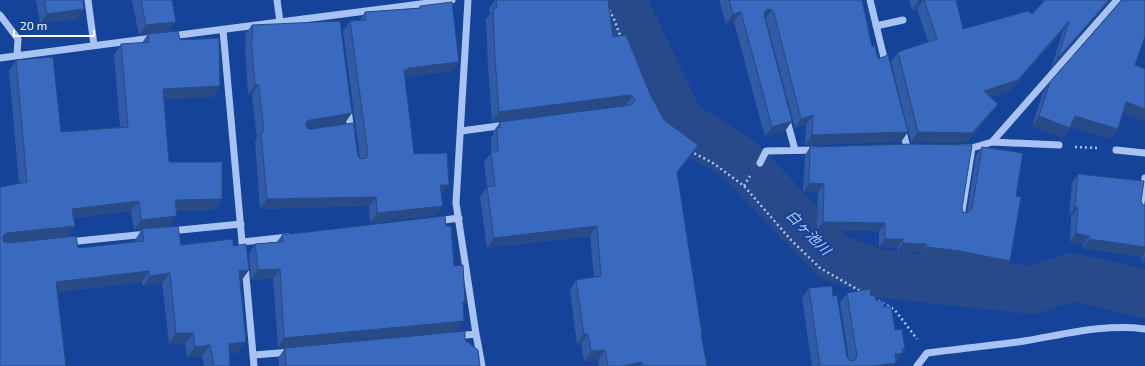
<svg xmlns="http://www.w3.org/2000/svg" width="1145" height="366" font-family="'Exo 2','Noto Sans JP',sans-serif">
<rect width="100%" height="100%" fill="#144399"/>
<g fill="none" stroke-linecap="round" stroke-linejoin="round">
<path stroke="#284a8b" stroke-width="48" d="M622,0L681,124L740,160L832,257L883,274L1032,290L1072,277L1145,294"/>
<path stroke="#a8c3f3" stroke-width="2.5" stroke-dasharray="2 3" stroke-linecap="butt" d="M609,10L614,19L621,38
M1075,147L1100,148
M690,151L713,163L744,186L791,240L820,268L862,292
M744,186L750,176
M874,298L895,310L917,339"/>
<path stroke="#a8c3f3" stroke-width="7" d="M88,0L94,45
M277,0L280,22
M468,0L456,203L476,334L482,366
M870,0L886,66
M0,15L18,39L17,55
M876,26L903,20
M223,30L243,253
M171,36L452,0
M0,58L153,38
M348,109L351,132
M786,117L795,150
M902,128L907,147
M461,131L506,125
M992,142L1117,0
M962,148H972L992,142L1059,145
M1116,150L1145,153
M760,163L766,151L818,150
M1140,209L1145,178
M961,217L972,148
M437,221L459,218
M170,231L241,224
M68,242L147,234
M242,242L288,237
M245,265L254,366
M456,336L476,334
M253,355L291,352
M917,366L927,353C957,349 988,346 1018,342C1059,336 1103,323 1145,329"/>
</g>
<path fill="#315ba4" d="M36,0H83L77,19L40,24Z
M132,0H172L169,31L139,35Z
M495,0H608L613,37L650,94L664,120L691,155L677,173L702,334L701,336L707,366H599L598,360L584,361L581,344H577L570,290L576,280L594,278L590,236L487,248L480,197L487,187L484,162L491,153V138L493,135V132L500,122L625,106L622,105L492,122L488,67L486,19L490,14L489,8Z
M719,0H862L872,47L878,59L901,142L805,145L806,125L795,128L767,23L765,20L792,121L785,131L765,137L734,22L726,24Z
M909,0H956L963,29L1032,14L1110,0L1051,68L1063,31L1011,90L990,97L998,104L991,114L966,143L911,142L891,62L898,52L928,42L917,9L912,10Z
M1121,0H1145L1135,65L1122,113L1118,129L1111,139L1071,127L1063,138L1032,126L1043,92L1050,82Z
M420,6L452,71L404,77L414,154L442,194H441L437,215L370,223L369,206L260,209L255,142L257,138L252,96V94L248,95L245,47L246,45L245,34L252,25L345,123L308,128L358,155L359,158H360L343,31L350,21H359L365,12L419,8Z
M148,34L180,40L220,86L213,97L164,99L169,162L215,210L176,211L177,216L169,226L134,230L131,211L73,218L75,226L67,237L78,248L135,242V240L142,229L181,245L233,246L249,270L241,281H240L238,352L230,354V366H204L202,356L187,357L185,344H169L162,283L143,286L142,282L57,292L19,184L9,71L16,60L61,132L120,127L114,55L121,44L142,43Z
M810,147L962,208L963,212L967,213L976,155L982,147L1004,270L954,259L920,255L921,252H897V248L879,247V231L817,230L818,192H803L805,155Z
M1078,174L1141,201L1143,205L1145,206V263L1141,262L1142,257L1083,248V245L1070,242L1071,217L1069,216L1072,183Z
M282,235L454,266L463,305L457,331L278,348L273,278L251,280L249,254L255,244L277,242Z
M809,288L833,296L847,357L849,360L840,303L847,293L871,296L876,301L884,307L895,330L905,349L894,366H812L802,298Z
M465,340L480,366H279L278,358L285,348Z"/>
<path fill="#284a86" d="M919,0H923L917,9L912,10Z
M1109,0H1110L1051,68L1058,58Z
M84,9L77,19L40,24L47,14Z
M768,9L772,10L765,20L758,21L765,11Z
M741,12L734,22L726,24L733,14Z
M1069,21L1063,31L1011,90L977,101L984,91Z
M176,22L169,31L139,35L146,25Z
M459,62L452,71L403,77L404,70L408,68Z
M255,85H258L252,94L248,95Z
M220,86L213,97L155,100L163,89Z
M629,95L632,96L625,106L622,105L492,122L499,112Z
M1126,102L1145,109V121L1119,112Z
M998,104L991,114L966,143L911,142L918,132Z
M352,113L345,123L303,129L306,122L310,120Z
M813,115L806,125L795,128L801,119Z
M1039,116L1070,128L1063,138L1032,126Z
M1075,116L1118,129L1111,139L1068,126Z
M792,121L785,131L765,137L772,127Z
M908,132L901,142L805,145L812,135Z
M809,183L824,184L818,192H803Z
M440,185H449L442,194H433Z
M376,197L369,206L260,209L267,199Z
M222,199L215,210L170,211L176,200Z
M139,201L131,211L64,219L72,209Z
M443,206L437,215L370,223L377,213Z
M1075,207L1078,208L1071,217L1069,216Z
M177,216L169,226L134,230L141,220Z
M823,222L885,223L879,231L817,230Z
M75,226L67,237L0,244L4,235L7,233Z
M597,226L590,236L487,248L494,238Z
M1076,233L1089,236L1083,245L1070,242Z
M885,239H903L897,248L879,247Z
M1089,239L1145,247V252L1142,257L1083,248Z
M903,243L927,244L921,252H897Z
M926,247L960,251L1010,261L1004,270L954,259L920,255Z
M1145,256V263L1141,262Z
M280,269L273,278L251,280L258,270Z
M249,270L241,281L232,282L239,271Z
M149,271L142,282L49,293L56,282Z
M170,273L162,283L143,286L150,276Z
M464,321L457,331L278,348L284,338Z
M176,333H193L185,344H169Z
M584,334H588L581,344H577Z
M246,342L238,352L222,355L229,344Z
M210,345L202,356L187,357L195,347Z
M902,349H905L902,353H903L896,363L895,354Z
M605,350L598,360L584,361L591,351Z
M642,362L640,366H622Z
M896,363L894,366H873Z"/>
<path fill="#396abf" stroke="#284a86" d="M44,0H83L84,9L47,14Z
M141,0H172L176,22L146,25Z
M496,0H608L613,37L626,35L650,94L664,120L698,145L677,172L702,334H701L707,366H643L642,362L622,366H608L605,350L591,351L588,334H584L576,280L601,276L597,226L494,238L487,187L495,186L491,152H498L497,128H500V122L631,105L634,102L635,99L632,96L629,95L499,112L495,58L493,9L497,8Z
M729,0H862L872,47L875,46L878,59L888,55L908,132L812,135L813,115L801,119L774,13L772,10L768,9L765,11L764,15L792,121L772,127L741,12L733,14Z
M924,0H956L963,29L1028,11L1032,14L1045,0H1109L1058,58L1069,21L1018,80L984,91L998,104L972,133L918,132L898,52L937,39Z
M1122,0H1145V36L1135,65L1145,69V109L1126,102L1118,129L1075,116L1070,128L1039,116L1050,82Z
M452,2L459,62L408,68V69L404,70L414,154L447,153L449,185H440L443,206L377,213L376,197L267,199L261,132H264L259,87L258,85H255L251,38H253L252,25L340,21L352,113L310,120L306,122V126L308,129H311L353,123L358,155L359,158L363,159L366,158L368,154L350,21L366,20L365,12L421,8L420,6Z
M178,31L180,40L219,38L220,86L163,89L169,162H222V199L176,200V202H175L177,216L141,220L139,201L72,209L75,226L7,233L4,235L2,239L4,242L8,243L76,236L78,248L144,241L142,229L178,226L181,245L233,239V246L246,244L249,270L239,271L246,342L229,344L230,366H214L210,345L195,347L193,333H176L170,273L150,276L149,271L56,282L66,366H0V187L27,182L16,60L53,57L61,132L128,127L121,44L149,42L148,34Z
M913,144L972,145L962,208L963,212L968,213L972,209L982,147L1023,153L1016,196L1021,197L1010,261L960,251L926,247L927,244L903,243V239H885V223L823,222L824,184L809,183L810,147Z
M1078,174L1144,181L1141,201L1143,205L1145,206V247L1089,239V236L1076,233L1078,208L1075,207Z
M445,216L446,226H451L454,266L463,265L465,302H463L464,321L284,338L280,269L258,270L255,244L283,242L282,235Z
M832,286L833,296L837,295L847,357L850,361L855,360L857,356L847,293L870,289L871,296L875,295L876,301H883L884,307L891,306L895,330L902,329L905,349H902L903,353L895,354L896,363L873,366H820L809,288Z
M465,331V340L478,350L480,366H286L285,348Z"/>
<g text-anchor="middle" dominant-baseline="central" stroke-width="4" stroke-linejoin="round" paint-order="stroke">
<g font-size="14" font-style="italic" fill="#b5cef9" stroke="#144399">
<text transform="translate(809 232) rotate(46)">白ヶ池川</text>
</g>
</g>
<path d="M14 30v6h80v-6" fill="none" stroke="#ffffff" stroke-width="2"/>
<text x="20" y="30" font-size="12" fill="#ffffff" stroke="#144399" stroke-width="3" paint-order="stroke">20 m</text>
</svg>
